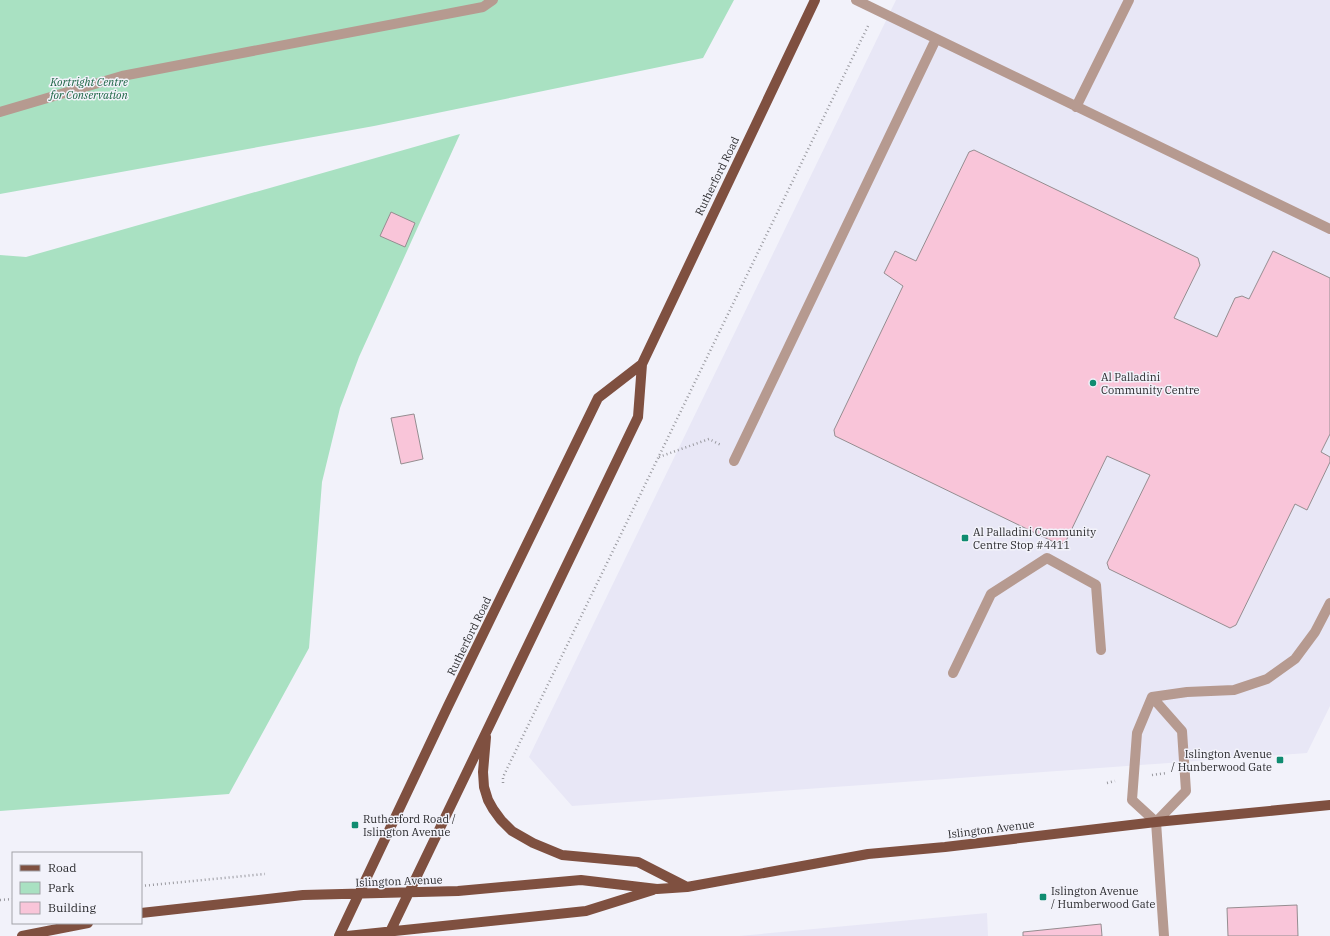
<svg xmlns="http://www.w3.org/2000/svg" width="1330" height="936" font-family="'IBM Plex Serif',serif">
<rect width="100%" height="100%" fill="#f2f2fa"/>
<path fill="#e8e7f6" d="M896,0H1330V706L1307,753L572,806L529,757Z
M987,913L988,936H739Z"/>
<path fill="#a9e1c2" d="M0,0H734L703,58L374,126L0,194Z
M460,134L359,357L340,408L322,482L309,648L229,794L0,811V255L26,257Z"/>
<path fill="#f9c5d9" stroke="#958d90" d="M974,150L1198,258L1200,265L1174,318L1217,337L1235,298L1242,296L1249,299L1273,251L1330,278V434L1321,452L1330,457V462L1307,510L1295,504L1236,625L1230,628L1109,569L1107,563L1150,475L1107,456L1065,543L1058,544L835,436L834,430L903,286L884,273L895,251L916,261L969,152Z
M391,212L415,223L405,247L380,236Z
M414,414L423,459L401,464L391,418Z
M1297,905L1298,936H1228L1227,908Z
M1101,924L1102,936H1023V932Z"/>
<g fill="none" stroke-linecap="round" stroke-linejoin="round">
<path stroke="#99999f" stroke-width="2.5" stroke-dasharray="1 3" stroke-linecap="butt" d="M659,457L709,439L721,445
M1201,768L1213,766
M1152,775L1167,773
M503,783V777L868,26
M1107,783L1115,781
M141,886L265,874
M0,900L13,899"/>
<path stroke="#b69a90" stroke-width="10" d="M856,0L1330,229
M1076,107L1129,0
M0,112L122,76L483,7L493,0
M734,461L936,39
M953,673L991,594L1047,558L1096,585L1101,650
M1152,697L1187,692L1234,690L1267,679L1295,659L1315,632L1330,603
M1152,697L1182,731L1186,791L1156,822
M1152,697L1137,733L1132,800L1156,822
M1156,822L1164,936"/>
<path stroke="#7f5040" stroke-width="10" d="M486,737L483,772L484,787L488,800L493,809L501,820L512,831L533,843L562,855L638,862L687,887
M141,913L303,895L458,891L581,880L657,889L687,887L868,854L945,847L1156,822L1330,805
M22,936L88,923
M339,936L448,706L598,398L642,364
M347,936L586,911L653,890
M388,936L638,417L642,364L815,0"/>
</g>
<g fill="#0f8c70" stroke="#f2f2fa" stroke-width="1.5">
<circle cx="1093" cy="383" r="4"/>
<rect x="961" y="534" width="8" height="8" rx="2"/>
<rect x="1276" y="756" width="8" height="8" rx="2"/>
<rect x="351" y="821" width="8" height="8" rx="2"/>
<rect x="1039" y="893" width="8" height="8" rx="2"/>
</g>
<g text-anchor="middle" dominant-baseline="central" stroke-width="3" stroke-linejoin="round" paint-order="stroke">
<g font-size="11" font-style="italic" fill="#1b6444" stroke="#f2f2fa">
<text x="89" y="82">Kortright Centre<tspan x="89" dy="13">for Conservation</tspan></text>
</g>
<g font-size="11" fill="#2b2b2e" stroke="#f2f2fa">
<text transform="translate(717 176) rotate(-64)">Rutherford Road</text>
<text transform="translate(469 636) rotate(-64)">Rutherford Road</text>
<text transform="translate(991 829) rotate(-7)">Islington Avenue</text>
<text transform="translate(399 881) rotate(-2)">Islington Avenue</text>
</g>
<g font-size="11" fill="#2b2b2e" stroke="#f2f2fa" text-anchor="start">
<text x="1101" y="377">Al Palladini<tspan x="1101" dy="13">Community Centre</tspan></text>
<text x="973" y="532">Al Palladini Community<tspan x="973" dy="13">Centre Stop #4411</tspan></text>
<text x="1272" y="754" text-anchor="end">Islington Avenue<tspan x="1272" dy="13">/ Hunberwood Gate</tspan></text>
<text x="363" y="819">Rutherford Road /<tspan x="363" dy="13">Islington Avenue</tspan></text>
<text x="1051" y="891">Islington Avenue<tspan x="1051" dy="13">/ Humberwood Gate</tspan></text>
</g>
</g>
<rect x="12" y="852" width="130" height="72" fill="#f2f2fa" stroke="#a2a2a8"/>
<rect x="20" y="865" width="20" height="6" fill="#7f5040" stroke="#a2a2a8"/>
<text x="48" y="872" font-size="12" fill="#2b2b2e">Road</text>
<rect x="20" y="882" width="20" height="12" fill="#a9e1c2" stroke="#a2a2a8"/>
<text x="48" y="892" font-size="12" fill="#2b2b2e">Park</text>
<rect x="20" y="902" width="20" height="12" fill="#f9c5d9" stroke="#a2a2a8"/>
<text x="48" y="912" font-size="12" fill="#2b2b2e">Building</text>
</svg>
